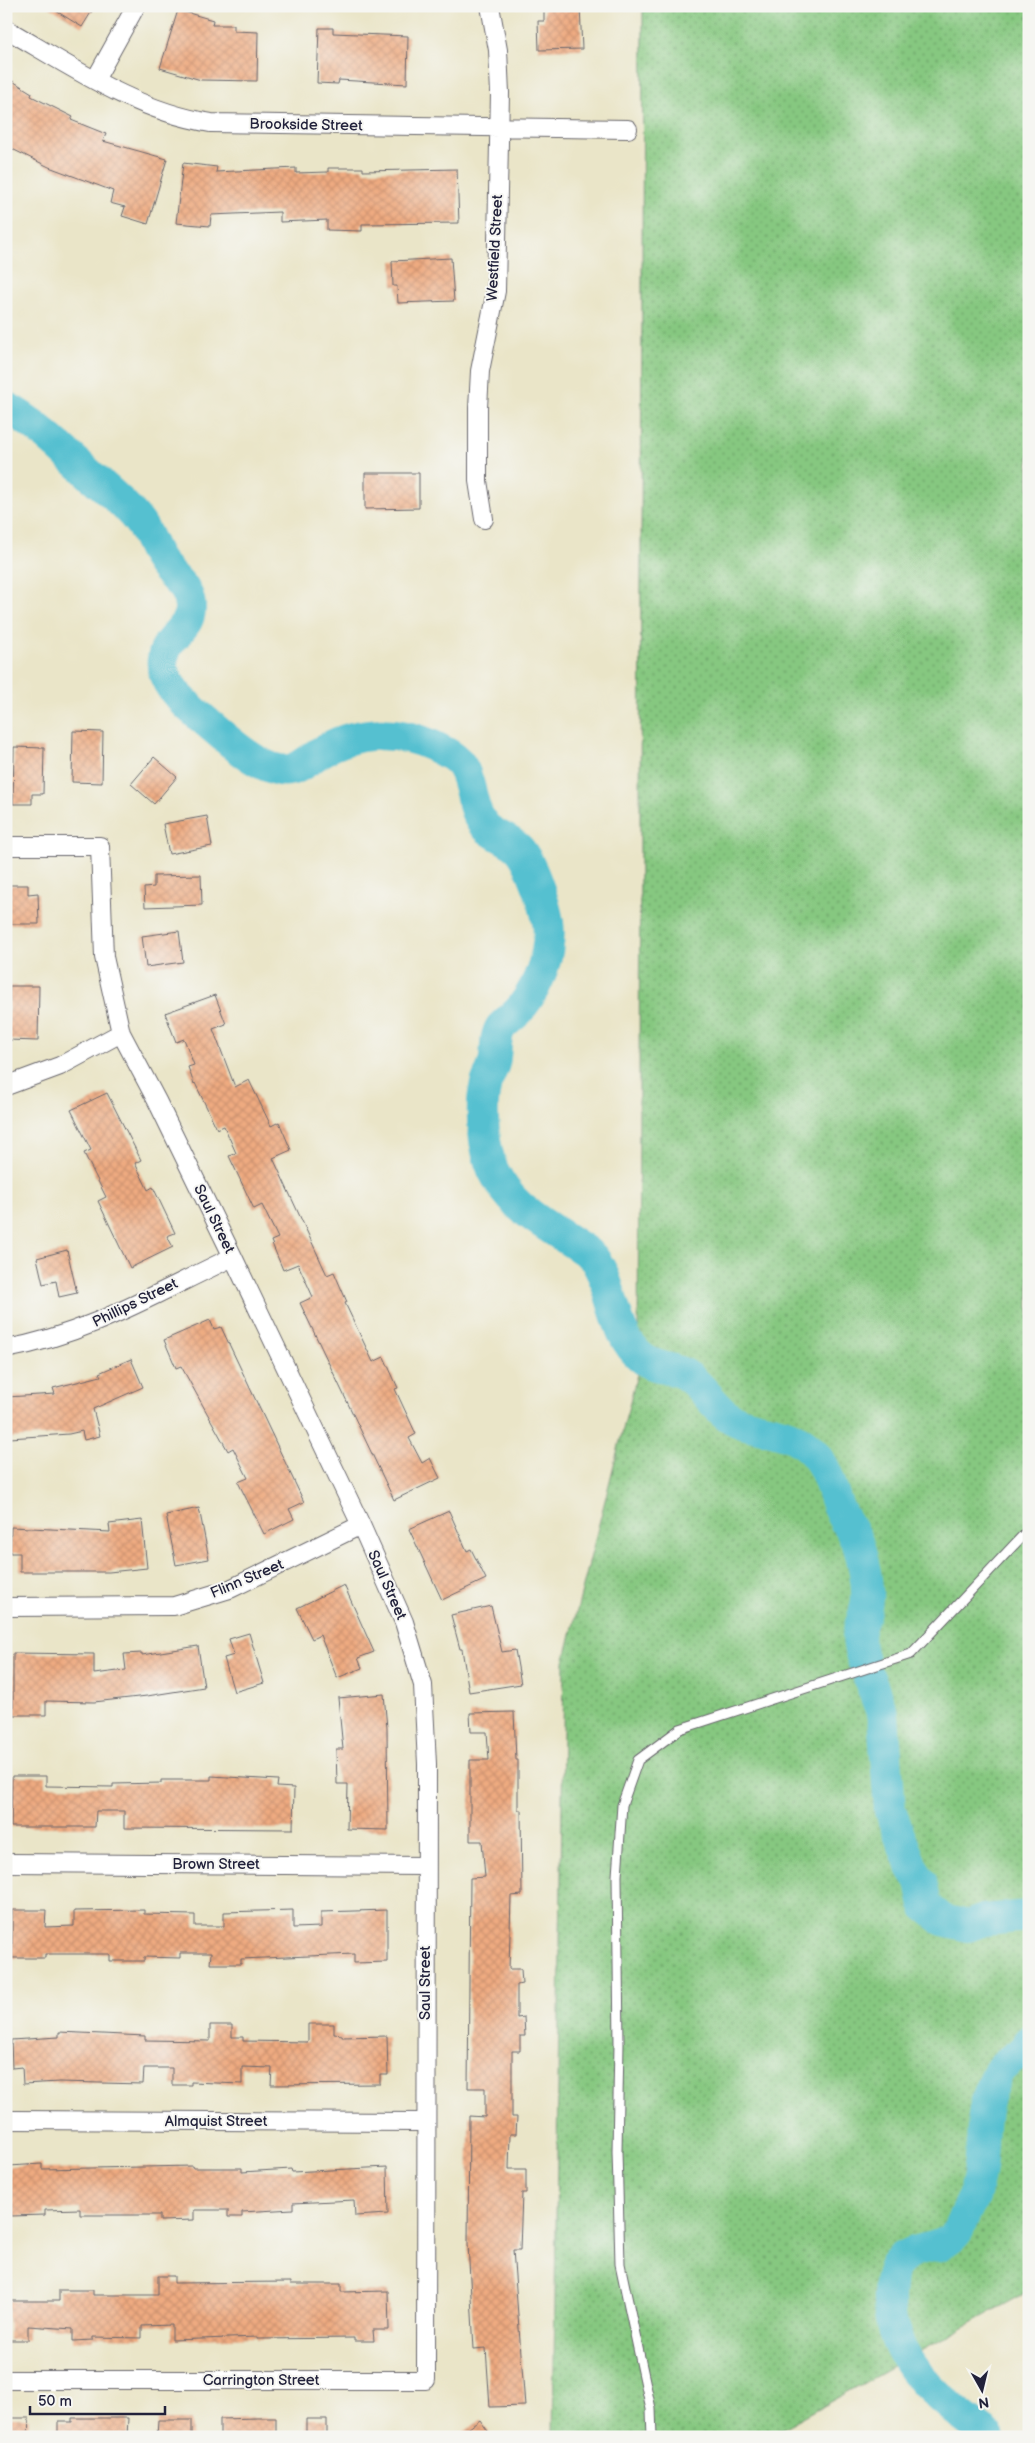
<svg xmlns="http://www.w3.org/2000/svg" width="1035" height="2443" font-family="'Balsamiq Sans',sans-serif">
<defs>
<pattern id="grass-dots" width="8" height="8" patternUnits="userSpaceOnUse" patternTransform="scale(1.25)"><rect width="8" height="8" fill="#86c880"/><path d="M2 2h.1M6 6h.1" fill="none" stroke="#6da26a" stroke-width="1.8" stroke-linecap="round"/></pattern>
<pattern id="building-cross-hatch" width="8" height="8" patternUnits="userSpaceOnUse" patternTransform="scale(1.25)"><rect width="8" height="8" fill="#eeaa80"/><path d="M0 0l8 8M0 8l8-8" fill="none" stroke="#cc9270"/></pattern>
</defs>
<rect width="100%" height="100%" fill="#f6f6f2"/>
<filter id="ink" filterUnits="userSpaceOnUse"><feTurbulence type="fractalNoise" baseFrequency=".02" numOctaves="2"/><feDisplacementMap in="SourceGraphic" scale="10" xChannelSelector="R" yChannelSelector="G"/><feConvolveMatrix kernelMatrix="1 2 1 2 8 2 1 2 1" color-interpolation-filters="sRGB"/></filter>
<filter id="wash" filterUnits="userSpaceOnUse"><feTurbulence type="fractalNoise" baseFrequency=".0096" numOctaves="4" result="noise"/><feDisplacementMap in="SourceGraphic" scale="20" xChannelSelector="R" yChannelSelector="G"/><feGaussianBlur stdDeviation="1.12" result="paint"/><feColorMatrix in="noise" values="0 0 0 0 0 0 0 0 0 0 0 0 0 0 0 0 0 1.4 0 .05"/><feComposite in="paint" operator="in"/></filter>
<g filter="url(#wash)">
<rect width="100%" height="100%" fill="#eae5c8"/>
<path fill="url(#grass-dots)" stroke="#54755e" d="M643,6H1029V2291L767,2437H553L564,1662L638,1370Z"/>
<g fill="none" stroke-linecap="round" stroke-linejoin="round">
<path stroke="#55c0d0" stroke-width="32" d="M6,407C36,423 60,448 85,470C103,487 123,501 138,521C148,533 151,549 160,561C170,578 188,584 190,606C191,620 182,627 174,637C145,669 178,698 203,719C222,735 254,765 279,770C295,773 307,761 319,753C354,730 396,729 433,746C443,751 457,757 462,767C473,785 470,811 486,827C494,835 508,839 517,847C530,858 545,904 548,922C552,952 539,985 521,1008C516,1015 507,1020 501,1027C494,1037 497,1051 494,1063C492,1071 486,1080 485,1088C480,1110 484,1150 493,1170C512,1209 539,1220 573,1243C580,1248 590,1253 595,1260C615,1288 612,1334 642,1358C654,1368 671,1367 684,1374C705,1386 716,1414 740,1422C773,1433 797,1428 820,1461C831,1478 832,1495 840,1512C845,1523 854,1533 858,1544C863,1559 868,1583 867,1598C865,1627 851,1625 863,1660
M869,1678L883,1715L890,1811L912,1867L921,1881L926,1906L943,1920L968,1926L984,1920L1029,1916
M990,2437C942,2402 887,2362 889,2296C890,2285 890,2271 897,2263C912,2244 941,2253 956,2233C960,2228 962,2221 964,2216C969,2206 975,2195 977,2184C985,2155 979,2123 989,2094C992,2086 996,2073 1002,2067C1011,2058 1025,2053 1029,2041"/>
</g>
<g id="blocks">
<path fill="url(#building-cross-hatch)" d="M48,6H95L82,27Z
M580,7L582,49L539,50L538,21H544V8Z
M178,10L213,20L212,25H234V31L258,32L257,81L201,80L160,68Z
M319,28H333V33L408,36L407,84L339,80L338,84L317,83Z
M6,77L32,93L31,96L73,117L71,120L106,134L103,141L167,159L148,224L122,216L125,207L110,203L113,191L49,167L6,146Z
M183,163L217,167L216,172L296,168V173L328,172V168H363V171L457,169L459,223L362,224V231L327,230V220L280,222V212L211,215L210,226L176,223Z
M451,258L454,301L398,303L397,286H393L392,261Z
M365,473H419V508L365,509Z
M73,731L103,732L102,783L72,782Z
M14,747L44,748L43,794H32V804H13Z
M154,757L177,777L154,804L131,784Z
M207,816L212,846L169,854L163,824Z
M201,875L202,905L145,907L144,888L154,887V876Z
M7,885H28V894L38,893L39,924H8Z
M179,931L183,962L146,967L142,936Z
M9,986H39L38,1041L8,1040Z
M215,995L226,1024L213,1029L235,1087L249,1080L271,1126L279,1122L291,1150L273,1158L327,1275L334,1272L347,1302L345,1303L373,1362L384,1357L398,1388L395,1389L416,1434L409,1438L422,1463L430,1458L440,1478L394,1500L300,1303L313,1297L298,1264L283,1270L271,1241L278,1238L262,1205L254,1209L229,1156L236,1153L224,1126L217,1129L195,1083L194,1084L188,1067L194,1065L184,1039L176,1042L165,1013Z
M107,1093L141,1160L135,1163L148,1190L153,1187L175,1233L167,1236L173,1247L130,1268L98,1201L106,1197L84,1153L91,1150L71,1110Z
M67,1250L77,1293L59,1297L56,1281L43,1284L37,1258Z
M210,1320L214,1329L221,1327L304,1502L289,1509L294,1519L264,1534L238,1482L248,1478L233,1448L228,1451L181,1366L176,1368L164,1340Z
M131,1359L143,1387L93,1409L100,1436L84,1440L82,1431L69,1434L10,1438L7,1397L55,1394L53,1388L101,1376L99,1373Z
M199,1508L209,1559L176,1565L166,1515Z
M449,1511L467,1551L471,1549L486,1579L442,1600L409,1529Z
M142,1520L147,1568L109,1572H20V1553H10L11,1527L110,1532L109,1524Z
M344,1585L374,1652L358,1658L362,1668L337,1678L320,1635L312,1639L297,1608Z
M491,1606L502,1652L515,1650L521,1684L469,1692L462,1649H460L451,1615Z
M249,1633L264,1683L234,1692L224,1658L234,1655L229,1639Z
M198,1646L204,1687L147,1696L94,1702L46,1701V1715H13V1653L94,1654V1674L126,1670L124,1654L142,1653V1655Z
M384,1694L387,1728L388,1830L347,1829L348,1784H337L336,1749H343L338,1698Z
M514,1712L516,1760H518V1810H521L522,1895L511,1896L509,1969H521L522,1984L517,1985V2018L524,2017L525,2036H520V2051H512V2117H517L516,2134H510L509,2169H526V2193H522L520,2250H513L525,2406L490,2407L486,2348L474,2349L468,2244L469,2116L485,2117V2088H468L470,1878L485,1877L482,1841H470V1760H489L487,1732H471L470,1713Z
M12,1776H46V1786L113,1787V1784L161,1783V1780H211V1776L278,1780L277,1787L294,1788L293,1829L124,1828V1811H96L95,1827H11Z
M12,1910H46L45,1927L74,1926V1911L144,1910V1914L195,1915V1926H224V1912L293,1910V1928L321,1927V1912L387,1910V1962L354,1963V1954L241,1959V1964H210L211,1953H180V1958L144,1957V1961H110V1954H45V1958H12Z
M308,2024H334V2034L342,2035V2037L387,2036L388,2075H380V2084L271,2085L272,2068L242,2067V2084L191,2082V2085H172V2068H144L143,2084L59,2082L23,2084L22,2067L12,2068L11,2040L59,2037V2032L145,2036V2040L210,2041V2025H232V2037H243V2041L308,2042Z
M42,2164V2169L192,2166L193,2168H242V2172L291,2169L292,2172L387,2167L388,2214L355,2216L354,2200L293,2203V2209L242,2212V2217H228V2210H194V2220L160,2221V2215H80V2209L45,2210V2215L11,2216L9,2166Z
M158,2276H174V2283L291,2282V2284H341V2292L388,2291L389,2330H373L374,2341H354V2338L257,2339V2337L172,2340V2325L142,2326V2338L93,2337V2340L73,2341V2329L28,2326V2340H9L8,2301H59V2290H93V2295H158Z
M9,2418H29L28,2437H8Z
M72,2418H128L127,2437H58V2422H72Z
M257,2418H276V2437H220V2419Z
M306,2419H327V2437H306Z
M158,2420H192V2437H157Z
M480,2420L492,2437H457Z"/>
</g>
</g>
<g filter="url(#ink)">
<use href="#blocks" fill-opacity="0" stroke="#68666c" stroke-width="1"/>
<g fill="none" stroke-linecap="round" stroke-linejoin="round">
<defs>
<path id="lane" d="M652,2437L651,2409L620,2264L617,2151L619,2044L617,1876L622,1805L638,1760L680,1729L911,1654L1029,1529"/>
<path id="street" d="M6,29C72,67 135,111 211,123L628,129
M95,80L136,6
M484,519L478,481V408L480,371L496,291L500,93L498,50L490,6
M6,846H100L104,957L121,1033L157,1101L233,1257L361,1525L404,1622L423,1685L427,1764L426,2380H6
M6,1086L60,1066L121,1033
M6,1349C89,1334 158,1292 233,1257
M6,1607L174,1606L230,1589L361,1525
M6,1863L425,1866
M6,2120L425,2122"/>
</defs>
<use href="#lane" stroke="#68666c" stroke-width="11"/>
<use href="#street" stroke="#68666c" stroke-width="20"/>
<use href="#lane" stroke="#fff" stroke-width="9"/>
<use href="#street" stroke="#fff" stroke-width="18"/>
</g>
</g>
<g text-anchor="middle" dominant-baseline="central" stroke-width="4" stroke-linejoin="round" paint-order="stroke">
<g font-size="15" fill="#22223b" stroke="#f6f6f2">
<text transform="translate(306 125) rotate(1)">Brookside Street</text>
<text transform="translate(495 248) rotate(-87)">Westfield Street</text>
<text transform="translate(214 1219) rotate(64)">Saul Street</text>
<text transform="translate(135 1303) rotate(-26)">Phillips Street</text>
<text transform="translate(247 1579) rotate(-23)">Flinn Street</text>
<text transform="translate(387 1585) rotate(66)">Saul Street</text>
<text x="216" y="1864">Brown Street</text>
<text transform="translate(425 1983) rotate(-90)">Saul Street</text>
<text x="216" y="2121">Almquist Street</text>
<text x="261" y="2380">Carrington Street</text>
</g>
</g>
<rect width="1035" height="2443" fill="none" stroke="#f6f6f2" stroke-width="25"/>
<g transform="translate(982 2390) rotate(172)" stroke="#f6f6f2" stroke-width="4" paint-order="stroke">
<path d="M0-4L9 19L0 12L-9 19Z" fill="#22223b"/>
<text y="-8" font-size="14" font-weight="bold" text-anchor="middle" fill="#22223b">N</text>
</g>
<path d="M30 2406v8h135v-8" fill="none" stroke="#22223b" stroke-width="2.5"/>
<text x="38" y="2406" font-size="15" fill="#22223b" stroke="#f6f6f2" stroke-width="4" paint-order="stroke">50 m</text>
</svg>
